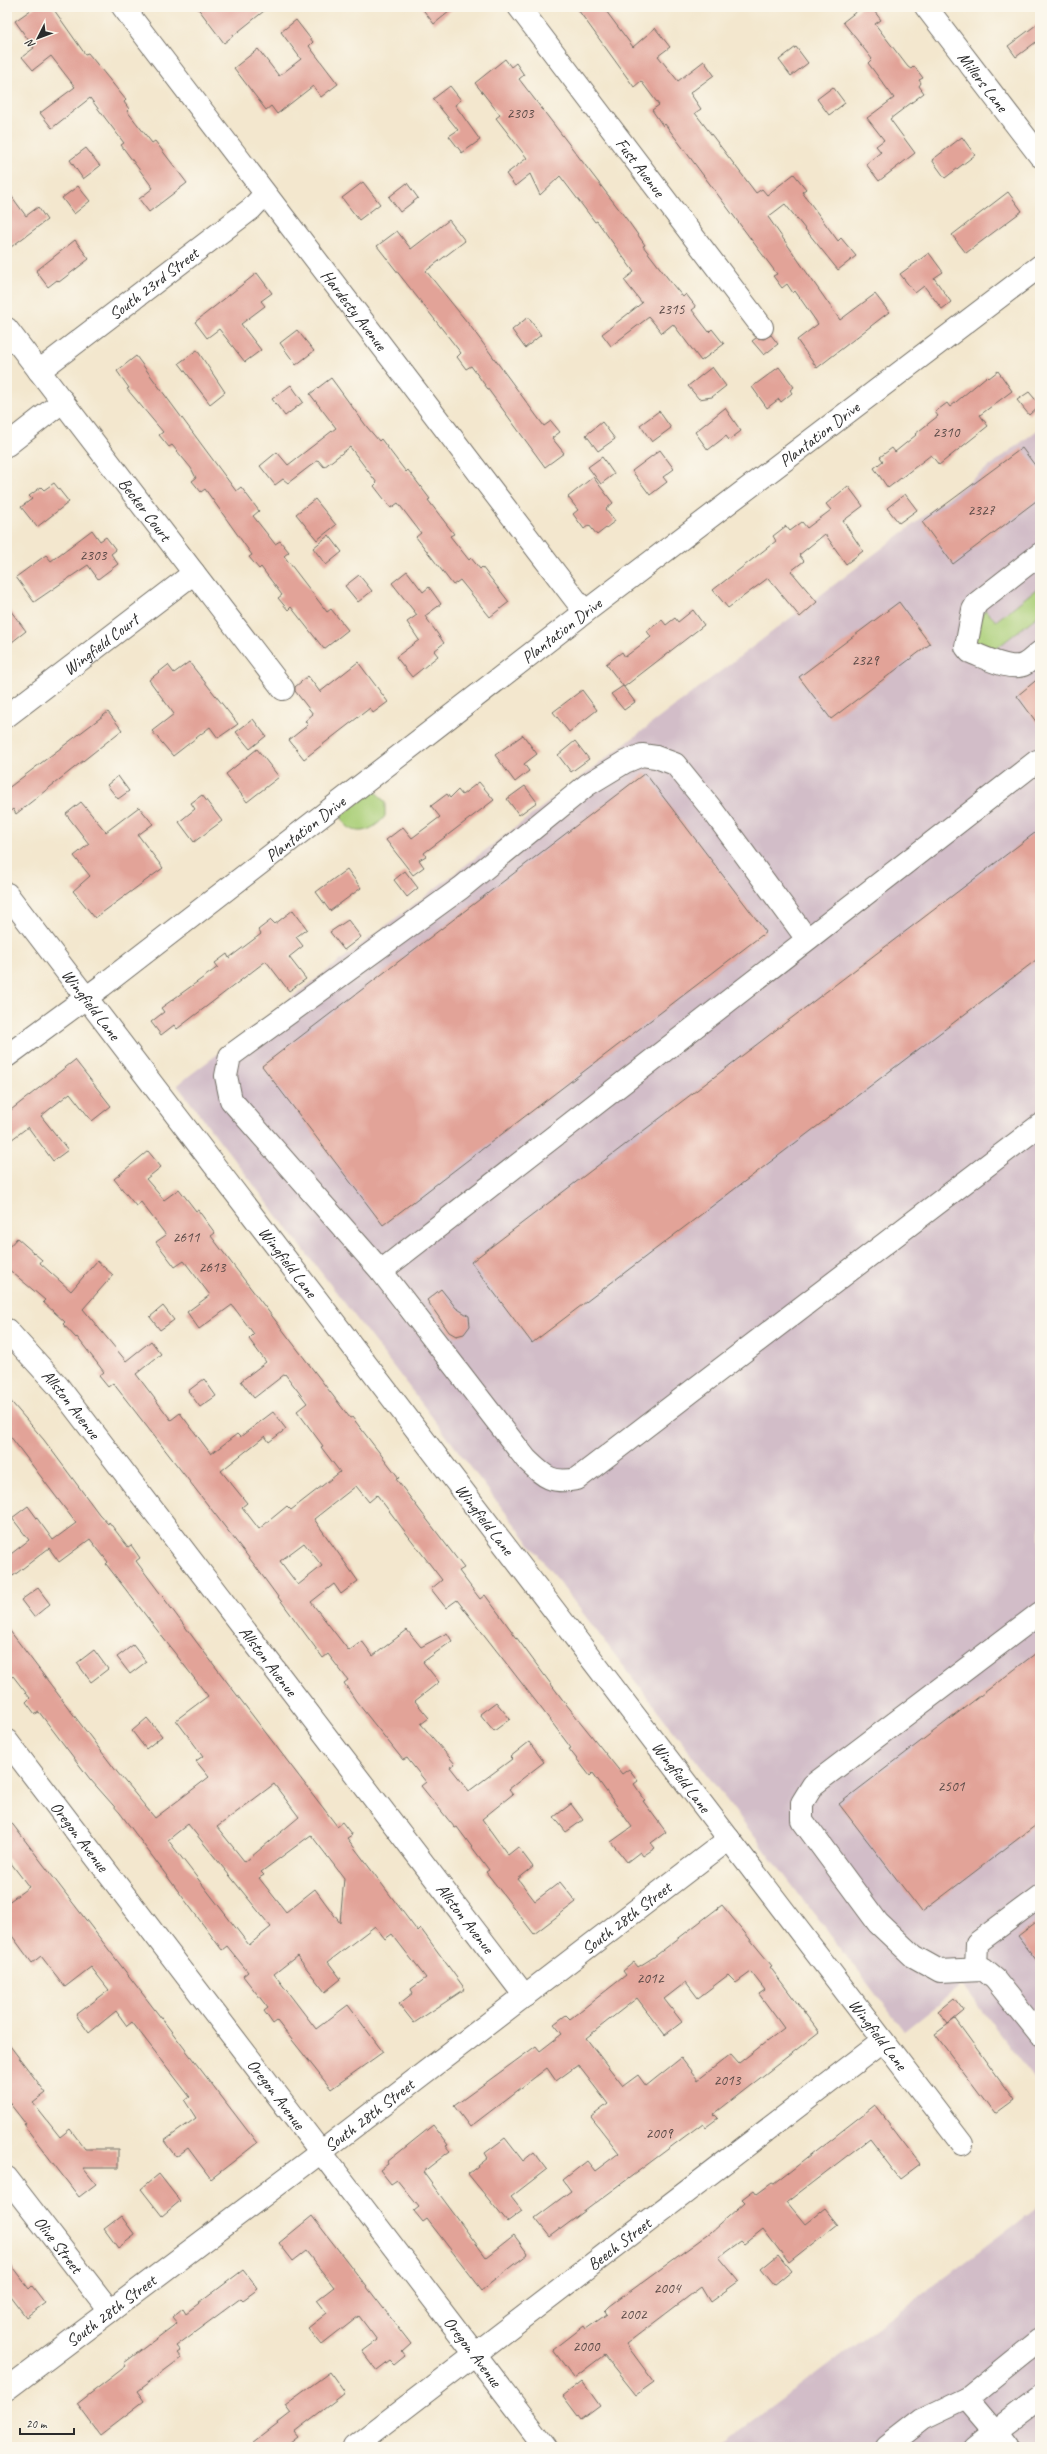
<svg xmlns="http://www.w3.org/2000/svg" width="1047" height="2454" font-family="Caveat,sans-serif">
<rect width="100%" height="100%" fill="#fbf7ec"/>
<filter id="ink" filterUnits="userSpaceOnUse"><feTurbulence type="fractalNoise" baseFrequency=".025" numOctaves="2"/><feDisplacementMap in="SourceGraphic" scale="8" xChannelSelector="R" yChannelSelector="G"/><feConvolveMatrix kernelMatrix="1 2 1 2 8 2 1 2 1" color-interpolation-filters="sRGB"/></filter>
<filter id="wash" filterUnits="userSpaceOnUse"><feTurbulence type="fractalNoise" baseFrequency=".012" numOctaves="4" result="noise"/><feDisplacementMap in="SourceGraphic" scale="16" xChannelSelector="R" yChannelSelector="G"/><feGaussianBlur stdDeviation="0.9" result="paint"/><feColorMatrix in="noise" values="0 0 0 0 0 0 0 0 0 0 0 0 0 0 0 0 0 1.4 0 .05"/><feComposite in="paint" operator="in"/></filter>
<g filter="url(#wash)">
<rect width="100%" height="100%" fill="#f3e7ce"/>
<path fill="#d2bdc8" d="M1040,428V2087L962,1985L904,2031L177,1085Z
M1040,2205V2447H718Z"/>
<path fill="#aacf78" stroke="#6a7d52" d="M1040,586V614L993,651L975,646L978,622L985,610L996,621Z
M374,790L385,802V816C373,833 349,839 341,816Z"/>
<g id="blocks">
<path fill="#e2a398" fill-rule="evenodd" d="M35,7H52L85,54L88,53L126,100L124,102L129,109L127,111L152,143L155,141L187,183L149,212L139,199L153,188L121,145L124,143L90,98L52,128L40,113L75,87L51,56L33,70L22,57L34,48L15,21Z
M197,7H269L224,43Z
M421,7H455L434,24Z
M576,7H603L633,47L655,28L670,47L658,56L678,81L704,61L714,75L690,93L701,109L695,113L756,193L762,189L767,195L794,174L806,189L802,192L838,241L841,238L856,256L838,270L785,204L768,217L840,320L875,294L889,312L817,368L797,340L818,324L795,291L793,293L787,284L782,288L773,276L777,274L665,124L663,126L652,110L659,105L641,81L634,87Z
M862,7H871L881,20L875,24L908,67L911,69L914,66L923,78L919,80L921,83L919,86L924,93L890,119L915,153L879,181L866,164L881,152L876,146L884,140L867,118L894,98L868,63L872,59L843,22Z
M296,20L313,42L309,46L338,84L321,97L313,86L277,114L271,106L266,110L234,68L258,49L279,76L301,59L281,32Z
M1040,22V39L1016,57L1008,46Z
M796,47L808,63L791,76L779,60Z
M505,59L511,67L516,63L524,75L519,79L628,221L645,245L643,246L673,285L683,297L686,294L696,307L692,310L709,332L712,329L724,344L701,361L673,324L662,333L649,317L611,346L602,334L642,303L624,280L634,272L597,221L595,222L560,176L540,195L530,174L515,186L506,174L527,158L496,118L500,115L475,83Z
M450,86L461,100L455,105L480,140L462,153L449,136L458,130L433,99Z
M833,87L845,103L829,115L817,99Z
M962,137L975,155L945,178L932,160Z
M86,148L100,166L83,179L70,160Z
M363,182L380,204L359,220L342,198Z
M407,183L418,198L400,212L389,197Z
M78,186L90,201L74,214L62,198Z
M7,190L26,216L38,207L47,220L7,250Z
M1008,192L1022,211L966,253L952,235Z
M449,220L465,241L426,271L471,327L544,426L551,421L560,432L552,438L564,453L545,467L471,366L466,369L457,357L461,353L377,246L397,231L411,249Z
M75,240L89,259L59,282L57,280L48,287L36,271Z
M929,253L943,272L934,278L951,302L942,309L924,286L915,293L900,274Z
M257,273L272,293L261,301L265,306L241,324L261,350L245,362L219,329L207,338L195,322Z
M528,317L541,335L525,348L512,330Z
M297,330L314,351L296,365L280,343Z
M771,335L778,344L764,355L752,341L756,338L764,339Z
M197,350L225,392L210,404L179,363Z
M136,356L236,491L241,487L259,511L253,516L275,544L280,541L289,552L284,556L327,612L331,609L348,630L324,649L291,607L288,610L278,598L282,595L261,567L259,569L249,557L252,555L205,489L201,492L192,481L196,478L191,468L172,445L169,447L159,435L163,432L127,389L129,388L117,371Z
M712,367L726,386L712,397L699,399L688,386Z
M779,367L794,387L790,390L792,393L781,402L779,399L767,408L752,387Z
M998,371L1012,391L980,415L988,426L939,465L931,455L888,488L874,468L883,461L880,457L892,448L895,452L916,435L915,434L938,416L935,412L947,403L950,407L987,376L989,378Z
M331,378L367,427L379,441L381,439L406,472L408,470L430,499L428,500L454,534L450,536L469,560L471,558L480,569L482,567L509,602L490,617L460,580L453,585L416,537L421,533L398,503L391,508L374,486L377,483L350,447L324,467L318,460L288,483L283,479L275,485L260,466L277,452L288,465L336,428L310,394Z
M291,385L303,402L285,416L272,399Z
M1029,392L1040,405L1029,415L1017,400Z
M725,408L741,431L729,440L726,436L708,450L695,432Z
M659,411L671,428L652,442L640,425Z
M602,422L615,439L598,451L586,435Z
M1022,448L1040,472V498L953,564L922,522Z
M660,450L674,469L663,477L667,482L650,495L632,471Z
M602,457L614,474L601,484L588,467Z
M593,477L613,503L606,509L615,521L597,535L589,525L584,529L573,514L578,510L568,497Z
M54,483L69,502L37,527L21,507L32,499L29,496L41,487L44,490Z
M848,486L863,506L843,521L863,551L846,564L825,534L799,555L804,561L791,571L817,602L800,617L768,578L728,608L713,590L776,541L773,536L786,526L790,531L802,522L807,528L831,510L826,504Z
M905,494L917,510L899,523L887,508Z
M315,499L336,525L317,540L296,514Z
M92,530L100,541L106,537L116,550L111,554L118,564L98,579L88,565L34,602L16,577L46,555L51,561Z
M329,535L342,552L326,565L313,548Z
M407,571L423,592L429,587L441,604L425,616L444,643L434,651L438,656L412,677L396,657L419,640L407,622L417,615L392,583Z
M359,575L372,591L358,602L345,586Z
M899,602L930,644L831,719L799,677Z
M7,606L26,631L7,646Z
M693,610L704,625L624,687L606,664L622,652L625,657L651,637L647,631L662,620L666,625L675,618L678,622Z
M189,662L238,724L218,738L210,727L173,756L152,731L174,714L149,680L168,665L174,673Z
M358,662L388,702L373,713L370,708L304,759L289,740L308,725L305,721L313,714L295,691V687L308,676L320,692Z
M1040,677V727L1017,696Z
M623,686L635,702L624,710L611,694Z
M582,690L597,710L569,732L553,712Z
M108,712L122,730L16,814L13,809L7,814V789Z
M253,719L266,736L250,749L236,732Z
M523,735L537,754L524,764L529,771L515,782L495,755Z
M575,741L589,759L571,772L558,755Z
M257,749L279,777L247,802L226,774Z
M645,773L766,932L383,1225L262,1066Z
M118,776L129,791L118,799L107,785Z
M479,782L494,800L424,853L426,856L419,860L424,867L413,875L386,840L403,827L412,838L440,817L431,806L447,794L450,798L458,790L462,795Z
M525,786L537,802L519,815L507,799Z
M202,795L222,821L194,842L179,822L195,809L191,803Z
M81,802L106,832L139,807L153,824L138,835L163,868L95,918L73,891L90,876L74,856L89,844L66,814Z
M1040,829V957L532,1343L471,1262Z
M347,869L361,888L330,911L316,892Z
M405,871L418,888L407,897L394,880Z
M293,910L307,929L296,937L303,946L289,957L306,979L289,991L266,961L177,1029L174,1025L161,1035L151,1022L164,1012L161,1008L218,967L215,963L227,954L229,958L261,934L258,930L271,920L275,924Z
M348,920L361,937L344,950L330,932Z
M75,1060L111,1106L92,1121L70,1093L41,1116L68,1150L53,1161L28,1127L7,1143V1113Z
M148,1151L161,1167L146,1179L164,1200L179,1189L196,1211L198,1210L215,1233L211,1236L233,1265L350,1418L352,1417L399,1478L396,1479L464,1568L459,1571L480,1599L485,1595L562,1699L622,1774L629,1769L638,1781L634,1784L645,1800L643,1801L666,1832L651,1843L655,1848L643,1856L640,1852L627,1862L611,1842L632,1827L593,1773L590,1776L569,1749L571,1748L541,1708L457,1600L446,1608L431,1589L442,1580L377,1495L369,1502L356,1486L314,1519L358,1581L341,1594L334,1584L311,1602L349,1651L362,1641L373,1656L407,1630L421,1647L447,1633L452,1641L423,1662L439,1682L415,1701L429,1718L421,1724L455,1764L450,1767L469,1791L512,1759L510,1757L529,1742L544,1762L509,1789L513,1794L482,1819L508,1855L518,1847L533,1867L518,1879L535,1901L560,1882L576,1902L534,1934L486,1872L489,1870L457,1827L455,1828L421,1786L426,1782L407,1758L403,1760L356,1701L344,1683L348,1680L328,1654L323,1658L253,1563L113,1383L108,1387L99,1376L104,1372L77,1337L76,1338L63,1324L65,1322L43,1302L45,1300L7,1268V1249L17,1238L42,1260L40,1263L71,1291L97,1261L113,1275L83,1309L126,1361L151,1341L161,1354L136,1374L171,1420L180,1413L211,1454L237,1434L240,1437L273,1412L286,1429L269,1442L265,1436L221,1471L247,1503L242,1507L259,1529L287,1506L291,1510L340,1472L321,1447L323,1446L297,1411L307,1403L285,1374L254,1398L241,1381L266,1362L249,1339L254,1334L232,1305L199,1329L187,1312L210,1295L184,1261L175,1267L156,1242L166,1235L141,1202L136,1206L114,1179ZM304,1543L322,1566L298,1585L280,1561Z
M441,1289L456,1308L469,1316L470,1326L464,1334L456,1336L449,1332L427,1300Z
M163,1306L174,1320L160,1330L150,1317Z
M204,1379L216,1396L200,1407L188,1391Z
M7,1397L44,1440L99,1514L108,1524L109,1522L128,1547L131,1545L140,1558L136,1561L198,1644L337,1826L342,1822L352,1835L347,1838L418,1932L421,1929L465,1989L414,2023L399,2004L413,1993L411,1989L426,1978L392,1934L385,1939L375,1926L328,1962L341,1979L325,1992L297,1956L274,1974L316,2029L348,2005L383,2052L331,2089L277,2021L273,2024L264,2011L268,2008L243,1976L248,1972L227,1946L222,1950L120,1813L90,1779L39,1712L35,1714L26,1702L30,1698L13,1676L7,1681V1627L117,1772L155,1818L209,1777L196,1761L203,1756L176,1720L208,1696L106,1564L108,1562L90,1539L59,1562L49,1548L13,1576L7,1569V1557L29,1540L12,1518L28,1506L53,1540L76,1523L7,1432ZM274,1784L299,1817L245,1862L217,1827ZM188,1824L271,1927L249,1945L168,1840ZM311,1835L344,1878L340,1923L315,1889L286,1912L259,1878L264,1875L261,1872Z
M38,1588L50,1604L34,1617L21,1600Z
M133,1645L146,1662L130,1674L117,1657Z
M94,1650L108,1669L91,1682L77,1663Z
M1040,1650V1822L922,1912L839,1804Z
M496,1702L510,1719L494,1731L480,1714Z
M147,1718L162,1736L146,1749L132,1731Z
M571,1804L583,1820L566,1832L554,1817Z
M7,1817L257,2143L211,2179L188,2148L176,2157L164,2141L196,2118L185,2101L190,2097L132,2022L127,2026L116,2011L89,2033L76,2015L109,1990L91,1967L65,1987L41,1956L32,1963L7,1929V1903L29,1887L7,1858Z
M722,1905L772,1966L770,1967L819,2032L714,2114L718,2118L706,2127L703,2123L550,2237L535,2218L571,2191L563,2180L587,2161L595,2171L619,2153L591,2117L608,2104L578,2065L556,2081L547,2068L470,2127L454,2106L536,2046L540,2051L562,2034L554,2024L566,2015L570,2019L626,1975L623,1971L634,1962L638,1967L654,1957ZM751,1972L765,1990L759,1994L784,2028L739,2063L731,2054L698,2080L681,2058L646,2086L638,2075L623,2086L586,2038L637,1998L665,2035L682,2022L664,1999L686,1982L698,1998L728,1975L736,1983Z
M1040,1919V1965L1018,1936Z
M954,1998L964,2011L948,2024L938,2011Z
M955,2019L1014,2100L995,2114L935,2034Z
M7,2042L46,2093L33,2103L60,2137L70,2129L85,2149H118V2168H83L96,2184L79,2197L23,2124L25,2123L7,2100Z
M875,2105L920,2164L900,2179L869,2139L787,2202L805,2224L824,2209L837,2225L789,2263L763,2229L744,2244L741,2241L719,2257L739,2281L710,2302L701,2287L626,2344L654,2382L636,2395L604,2355L574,2378L553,2350L584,2326L586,2329L607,2314L605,2311L610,2306L711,2232L745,2202L742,2199L754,2190L757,2194L772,2183L774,2184Z
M433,2125L448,2145L446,2146L450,2151L423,2172L486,2257L514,2235L528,2254L482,2290L427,2219L423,2222L414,2211L419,2207L397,2180L391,2184L380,2170L388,2164L387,2162Z
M505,2138L523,2161L534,2152L547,2169L511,2197L522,2211L507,2222L468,2174L488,2158L485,2153Z
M159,2174L180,2201L162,2216L141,2189Z
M121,2216L135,2235L118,2248L104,2229Z
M312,2216L411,2344L402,2352L405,2356L394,2365L390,2361L377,2371L362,2351L377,2340L359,2316L322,2345L308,2328L327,2313L317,2300L334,2287L306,2251L293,2261L279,2243Z
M778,2255L791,2271L774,2285L761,2269Z
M7,2260L29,2289L32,2286L45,2303L26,2317L7,2292Z
M243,2270L258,2289L243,2300L241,2298L176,2346L180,2351L177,2353L181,2358L137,2391L144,2401L100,2435L77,2404L126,2366L124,2363L177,2323L172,2317L183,2308L186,2313Z
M330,2372L345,2393L294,2432L298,2437L285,2447H247L291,2413L285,2405Z
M582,2381L600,2406L581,2420L563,2396Z"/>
</g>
</g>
<g filter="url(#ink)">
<use href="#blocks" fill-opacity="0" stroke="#716d64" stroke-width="1"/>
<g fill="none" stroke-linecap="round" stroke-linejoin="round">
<defs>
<g id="minor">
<path id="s1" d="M123,7L585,612"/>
<path id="s2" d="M519,7L762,327"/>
<path id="s3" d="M926,7L1040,156"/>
<path id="s4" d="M7,329L283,689"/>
<path id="s5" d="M39,371L251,209L265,194"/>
<path d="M7,445L63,401"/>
<path d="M1040,554L977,603L973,610L966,647L970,652C984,657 1011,672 1025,664C1030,661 1035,656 1040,652"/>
<path id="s6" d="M7,716L194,573"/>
<path id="s7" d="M7,894L962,2144"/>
<path d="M807,939L710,807L675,764L656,757L642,755L625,762L587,785L461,888L230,1056L226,1076L231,1100L381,1271L1037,761L1040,765"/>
<path id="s8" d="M7,1056L102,986L585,612L1040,266"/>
<path d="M381,1271L526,1459C544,1476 550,1484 577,1479L1040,1125"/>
<path id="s9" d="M7,1330L58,1386L525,1996"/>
<path d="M1040,1613L813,1785L802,1803V1820L878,1923L913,1956L940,1971L983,1969L995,1979L1040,2035"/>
<path id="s10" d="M7,1741L546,2447"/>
<path d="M976,1969L977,1943L1040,1896"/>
<path id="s11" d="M7,2178L110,2311"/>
<path id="s12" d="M7,2389L321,2152L729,1839"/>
<path d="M967,2398L995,2431L1040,2397"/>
<path id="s13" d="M354,2447L883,2041"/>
<path d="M887,2447L923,2419L967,2398L1040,2339"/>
<path d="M975,2447L995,2431L1007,2447"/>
</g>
</defs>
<use href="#minor" stroke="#716d64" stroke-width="24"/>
<use href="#minor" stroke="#fff" stroke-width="22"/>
</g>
</g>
<g text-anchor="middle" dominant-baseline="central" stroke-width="3" stroke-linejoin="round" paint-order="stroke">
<g font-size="15" fill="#594946">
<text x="520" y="113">2303</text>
<text x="671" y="309">2315</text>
<text x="946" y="432">2310</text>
<text x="981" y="510">2327</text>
<text x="93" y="555">2303</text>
<text x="865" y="660">2329</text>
<text x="186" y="1237">2611</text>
<text x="212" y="1267">2613</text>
<text x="951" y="1786">2501</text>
<text x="650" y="1978">2012</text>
<text x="727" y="2080">2013</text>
<text x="659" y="2133">2009</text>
<text x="667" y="2288">2004</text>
<text x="633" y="2314">2002</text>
<text x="586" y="2346">2000</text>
</g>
<g font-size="17" fill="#2b2b2b" stroke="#fbf7ec">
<text stroke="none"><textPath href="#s3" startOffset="94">Millers Lane</textPath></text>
<text stroke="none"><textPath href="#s2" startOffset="201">Fust Avenue</textPath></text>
<text stroke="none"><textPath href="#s5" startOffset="144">South 23rd Street</textPath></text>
<text stroke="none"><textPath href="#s1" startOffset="381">Hardesty Avenue</textPath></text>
<text stroke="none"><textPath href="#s8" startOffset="1023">Plantation Drive</textPath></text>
<text stroke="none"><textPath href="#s4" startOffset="227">Becker Court</textPath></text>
<text stroke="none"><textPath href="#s8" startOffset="699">Plantation Drive</textPath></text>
<text stroke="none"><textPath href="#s6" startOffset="118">Wingfield Court</textPath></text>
<text stroke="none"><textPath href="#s8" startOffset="375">Plantation Drive</textPath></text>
<text stroke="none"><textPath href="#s7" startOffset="139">Wingfield Lane</textPath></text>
<text stroke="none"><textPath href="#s7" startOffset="463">Wingfield Lane</textPath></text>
<text stroke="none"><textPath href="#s9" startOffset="98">Allston Avenue</textPath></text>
<text stroke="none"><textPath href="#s7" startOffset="787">Wingfield Lane</textPath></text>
<text stroke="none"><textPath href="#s9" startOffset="422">Allston Avenue</textPath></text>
<text stroke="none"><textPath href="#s7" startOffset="1111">Wingfield Lane</textPath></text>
<text stroke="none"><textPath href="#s10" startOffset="120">Oregon Avenue</textPath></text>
<text stroke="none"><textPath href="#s9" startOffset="746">Allston Avenue</textPath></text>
<text stroke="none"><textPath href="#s12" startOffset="778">South 28th Street</textPath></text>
<text stroke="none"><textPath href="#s7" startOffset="1435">Wingfield Lane</textPath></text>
<text stroke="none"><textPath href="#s10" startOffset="444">Oregon Avenue</textPath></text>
<text stroke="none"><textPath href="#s12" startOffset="454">South 28th Street</textPath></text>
<text stroke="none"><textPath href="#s13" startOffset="334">Beech Street</textPath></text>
<text stroke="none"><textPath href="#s11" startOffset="84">Olive Street</textPath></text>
<text stroke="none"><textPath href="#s12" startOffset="130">South 28th Street</textPath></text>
<text stroke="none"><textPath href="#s10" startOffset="768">Oregon Avenue</textPath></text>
</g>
</g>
<rect width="1047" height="2454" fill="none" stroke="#fbf7ec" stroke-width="24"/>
<g transform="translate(38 38) rotate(228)" stroke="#fbf7ec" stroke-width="3" paint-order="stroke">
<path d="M0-3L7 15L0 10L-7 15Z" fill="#2b2b2b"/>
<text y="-6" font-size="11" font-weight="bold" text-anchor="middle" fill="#2b2b2b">N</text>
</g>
<path d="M20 2428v6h54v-6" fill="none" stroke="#2b2b2b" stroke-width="2"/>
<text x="26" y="2428" font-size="12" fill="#2b2b2b" stroke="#fbf7ec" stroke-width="3" paint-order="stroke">20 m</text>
</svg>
